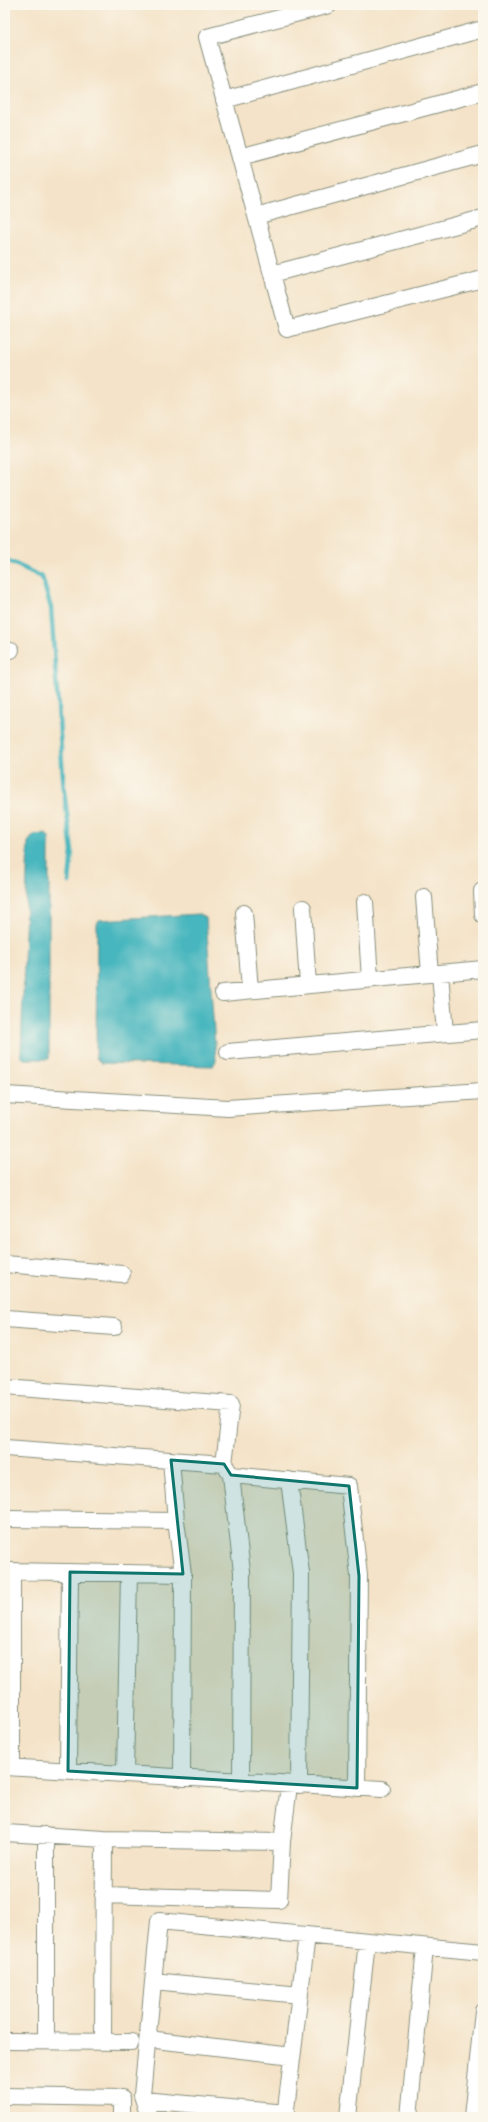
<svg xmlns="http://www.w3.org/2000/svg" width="488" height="2122" font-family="'Gentium Book Plus',serif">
<rect width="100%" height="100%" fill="#fbf7ec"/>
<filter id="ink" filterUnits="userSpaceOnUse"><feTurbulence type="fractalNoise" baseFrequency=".025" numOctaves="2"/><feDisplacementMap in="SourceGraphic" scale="8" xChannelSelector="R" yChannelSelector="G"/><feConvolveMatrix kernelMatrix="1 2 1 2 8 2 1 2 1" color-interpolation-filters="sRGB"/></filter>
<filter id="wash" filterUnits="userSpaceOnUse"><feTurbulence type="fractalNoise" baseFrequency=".012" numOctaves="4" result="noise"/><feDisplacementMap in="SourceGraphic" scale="16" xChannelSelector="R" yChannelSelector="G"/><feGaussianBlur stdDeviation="0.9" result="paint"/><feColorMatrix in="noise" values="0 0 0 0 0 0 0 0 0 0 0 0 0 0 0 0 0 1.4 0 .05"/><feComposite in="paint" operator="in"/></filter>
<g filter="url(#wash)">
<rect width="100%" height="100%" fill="#f4e3c8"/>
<path fill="#47b6be" stroke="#337a79" d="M46,834L49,838V1059H24L21,1056L28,842L34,835Z
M199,914L206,918L216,1060L213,1066L101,1063L96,1058L97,924L99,920Z"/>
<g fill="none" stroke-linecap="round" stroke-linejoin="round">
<path stroke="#47b6be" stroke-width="4.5" d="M5,559L42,577L51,608L64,791L72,851L69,882"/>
</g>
</g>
<g filter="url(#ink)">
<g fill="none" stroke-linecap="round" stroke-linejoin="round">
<defs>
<path id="street" d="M329,5L207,37L287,329L483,279
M224,100L483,29
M240,157L483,92
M256,216L483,154
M272,274L483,218
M5,650H11
M482,891L483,915
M424,897L430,974
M365,902L370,979
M303,908L308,985
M244,913L250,990
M440,973L445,1033
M223,993L483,969
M228,1052L483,1030
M5,1095L228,1108L483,1091
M5,1264L122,1274
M5,1319L114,1327
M5,1387L231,1404L224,1464
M5,1448L224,1464L231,1475L349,1486L359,1576L357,1788
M171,1460L176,1521L183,1574L182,1778
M231,1475L242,1572L241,1782
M289,1480L301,1573L299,1785
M5,1519L176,1521
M5,1571L183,1574
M12,1571V1767
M5,1767L382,1789
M68,1771L70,1572
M125,1774L129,1573
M5,1833L104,1839L282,1842
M103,1895L279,1900L282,1842L289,1785
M153,1981L300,1995
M148,2039L292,2056
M5,2041L131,2042
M46,2041V1835
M103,2041L104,1839
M5,2096L122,2098V2117
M144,2100L286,2113
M149,2117L142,2095L159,1921L483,1952
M285,2117L307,1935
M348,2117L367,1941
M409,2117L425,1947
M472,2117L483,2011"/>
</defs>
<use href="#street" stroke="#8a907e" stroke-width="18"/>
<use href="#street" stroke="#fff" stroke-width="16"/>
</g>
</g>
<path fill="#0f766e" fill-opacity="0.2" stroke="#0f766e" stroke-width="3" stroke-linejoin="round" d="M171,1460L224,1464L231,1475L349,1486L359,1576L357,1788L68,1771L70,1572L183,1574Z"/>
<rect width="488" height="2122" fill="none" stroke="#fbf7ec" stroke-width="20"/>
</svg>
